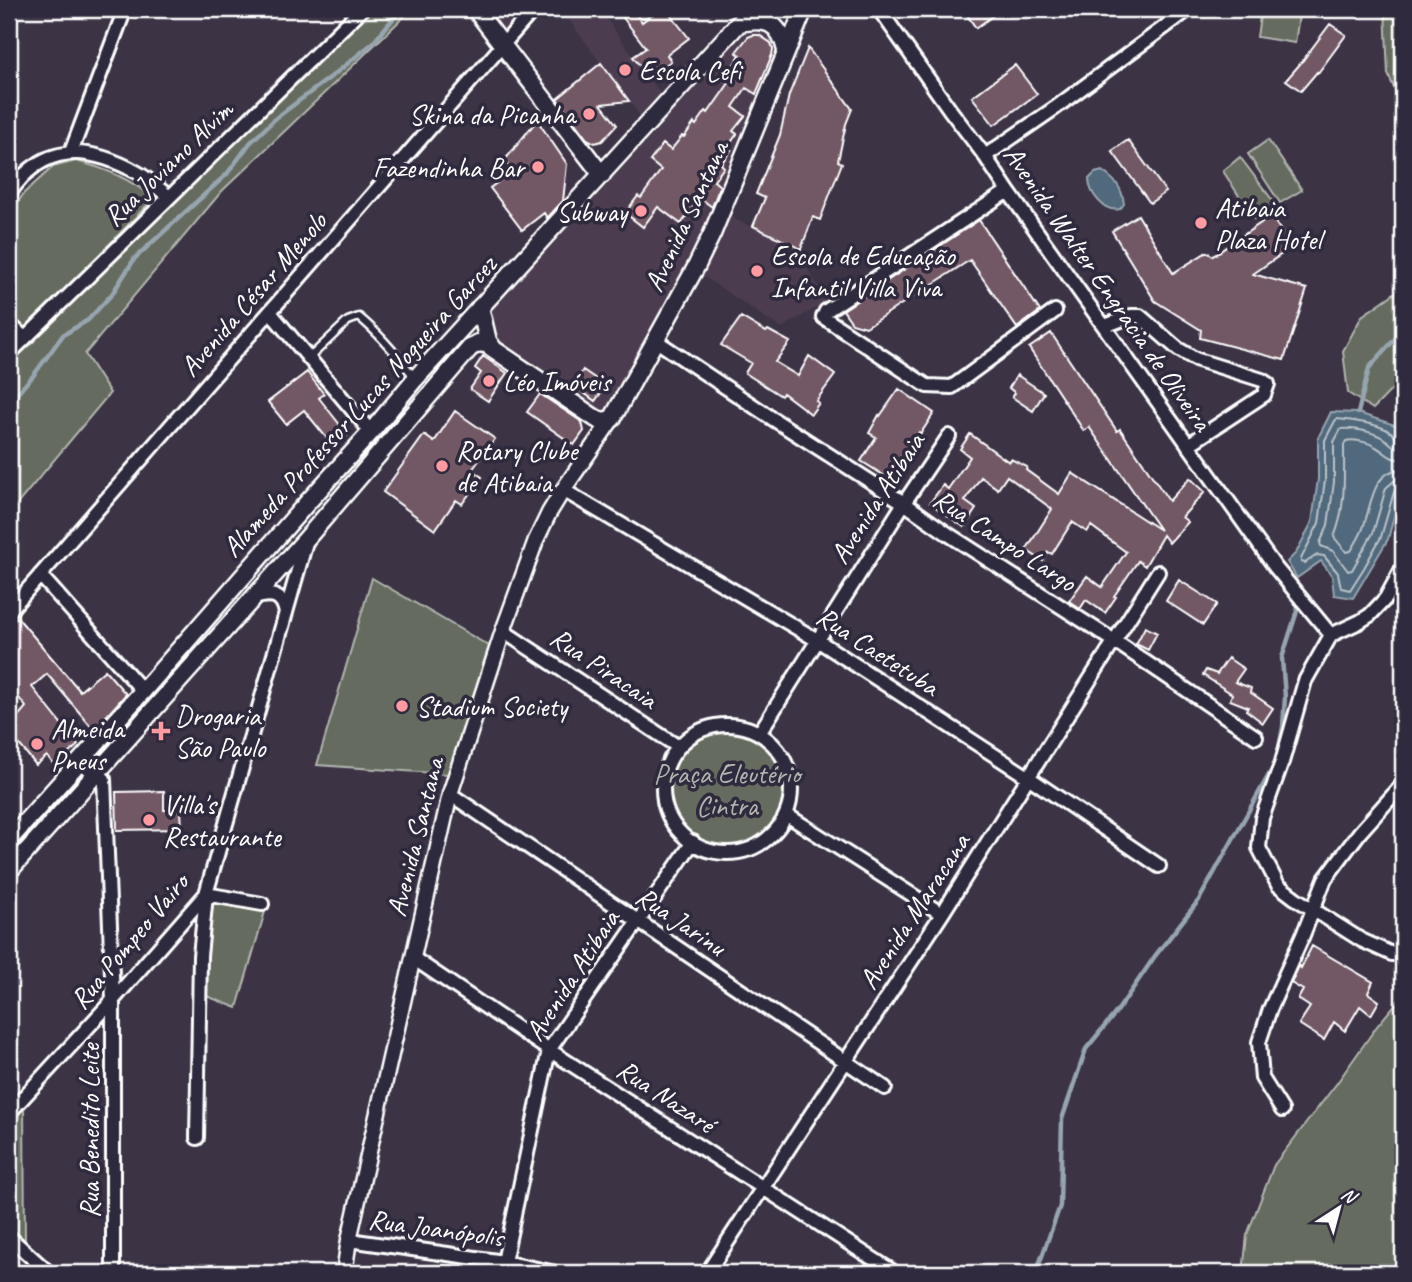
<svg xmlns="http://www.w3.org/2000/svg" width="1412" height="1282" font-family="Caveat,sans-serif">
<rect width="100%" height="100%" fill="#3c3345"/>
<filter id="ink" filterUnits="userSpaceOnUse"><feTurbulence type="fractalNoise" baseFrequency=".0143" numOctaves="2"/><feDisplacementMap in="SourceGraphic" scale="14" xChannelSelector="R" yChannelSelector="G"/><feConvolveMatrix kernelMatrix="1 2 1 2 8 2 1 2 1" color-interpolation-filters="sRGB"/></filter>
<g filter="url(#ink)">
<path fill="#4c3e4f" d="M483,9H526L503,36Z
M561,9H599L663,97L644,121Z
M740,27H771L783,51L709,234L606,421L485,333L480,307Z
M730,217L809,253L805,265L828,301L781,328L703,276Z"/>
<path fill="#656c5f" stroke="#b2b6af" stroke-width="2" d="M363,9H412L222,191L85,354L110,393L9,514V354Z
M1261,9H1300L1295,43L1257,37Z
M1385,9H1403V109L1388,74Z
M1268,140L1302,190L1280,203L1248,154Z
M1240,157L1276,205L1254,219L1223,171Z
M76,161C107,169 128,178 154,198L25,332L9,312V216L24,193L53,167Z
M1403,283V378L1373,409L1348,393L1343,351L1362,316L1396,292Z
M372,578L489,646L448,774L317,765Z
M663 789a64 64 0 1 1 128 0a64 64 0 1 1-128 0Z
M212,902L266,908L237,1008L204,995Z
M1403,995V1273H1243L1247,1235L1274,1165L1337,1083L1377,1026Z
M24,1104L25,1240L9,1226V1121Z"/>
<path fill="#51697c" stroke="#97a5b0" stroke-width="2" d="M1102,171C1116,181 1122,187 1124,204L1120,209C1104,213 1089,193 1089,179L1095,173Z
M1331,412L1358,413L1395,425L1403,438V483L1388,539L1353,598L1334,595L1332,576L1321,561L1297,578L1287,562L1296,553L1312,522L1318,479V438Z"/>
<g fill="none" stroke-linecap="round" stroke-linejoin="round">
<path stroke="#b9c3cb" stroke-width="2" d="M1403,440C1393,439 1397,435 1389,431C1378,424 1351,420 1337,419L1335,421L1325,440V480L1319,523L1301,559V562L1305,563L1317,555L1324,556L1338,573L1341,588L1350,590L1364,568L1381,537L1394,492L1398,489L1403,488
M1403,449C1391,448 1392,443 1383,438C1371,431 1354,428 1341,429L1334,442V482L1328,525L1320,543L1321,546L1333,551L1348,571L1352,570L1373,533L1386,488L1394,481L1403,479
M1403,460C1388,459 1387,453 1376,447C1368,442 1354,439 1346,441L1344,445C1344,475 1346,509 1334,537L1346,552L1351,551C1356,542 1362,534 1364,525C1372,502 1373,470 1403,469"/>
<path stroke="#97a5b0" stroke-width="4.5" d="M9,402L33,376L63,335L88,320L112,294L135,258L227,174L250,143L276,118L336,73L373,43L401,9
M1358,413L1369,368L1403,330
M1036,1273L1060,1206L1062,1119L1086,1049L1118,1010L1155,956L1199,900L1276,762L1283,727L1285,697L1282,658L1298,608"/>
</g>
<path fill="#725965" stroke="#fff" stroke-width="2" d="M630,9H632L642,22L659,9H666L689,38L667,55L671,61L649,77L633,57L646,48L621,15Z
M963,9H1002L976,28Z
M1330,24L1346,35L1318,73L1317,72L1301,91L1286,80L1300,64Z
M753,35H759L771,43L773,49L772,55L756,94L746,88L733,107L745,116L733,131L737,134L727,148L731,150L721,164L724,167L714,181L720,186L712,207L700,198L681,224L658,207L643,227L625,213L638,196L641,198L661,170L650,161L663,144L671,150L682,136L684,137L694,123L696,125L706,111L708,113L729,83L724,80L740,55L736,52L748,37Z
M808,48L852,109L846,124L838,161L842,163L835,181L820,220L813,217L801,249L753,226L765,198L756,194L780,135L789,95Z
M601,63L629,101L601,104L617,125L602,141L595,143L587,139L557,99Z
M1015,65L1037,94L994,125L972,97Z
M537,120L567,164L563,201L547,218L544,213L522,230L490,188L512,171L504,161Z
M1128,140L1166,192L1150,203L1112,151Z
M1138,215L1173,273L1207,252L1213,256L1271,216L1292,247L1253,274L1307,289L1284,360L1200,338L1201,330L1155,301L1112,231Z
M979,220L1040,311L1017,328L970,260L866,327L852,323L843,310Z
M741,317L766,332L768,330L790,342L775,362L798,376L809,356L835,375L816,401L819,403L811,414L783,393L781,396L745,373L751,363L721,345Z
M1051,333L1117,431L1120,429L1169,501L1190,478L1205,492L1182,517L1188,522L1169,543L1163,535L1145,566L1138,561L1114,596L1116,597L1105,613L1086,600L1080,609L1069,601L1087,576L1102,587L1126,552L1091,526L1087,532L1072,522L1052,554L1048,552L1043,561L1026,550L1052,509L1007,476L998,489L981,477L965,501L976,509L964,527L930,503L943,485L948,489L970,457L960,449L970,434L1009,462L1011,459L1027,467L1026,470L1059,494L1072,473L1160,530L1089,427L1084,431L1029,348Z
M483,356L507,373L488,401L470,389L481,373L475,368Z
M583,370L606,386L595,401L573,385Z
M307,372L324,394L319,398L348,435L333,446L304,410L286,424L268,402Z
M1017,375L1044,393L1033,411L1012,397L1015,393L1009,388Z
M899,389L934,413L921,433L919,432L903,460L905,461L893,481L861,461L876,437L869,433L879,415L880,416Z
M540,394L582,422L584,431L574,445L527,412Z
M455,411L495,439L472,470L482,477L462,504L456,500L435,530L383,492L424,435L434,442Z
M1179,580L1217,604L1203,625L1166,601Z
M17,617L80,691L105,670L126,694L94,730L47,674L32,687L78,745L55,766L47,756L36,765L9,732V727L26,707L9,685V626Z
M1145,627L1157,633L1148,650L1136,644Z
M1228,658L1244,669L1235,682L1251,688L1250,692L1273,708L1263,723L1246,710L1248,707L1230,700L1232,694L1203,675L1206,670L1217,674Z
M164,791V810H181L182,829L117,830L116,792Z
M1312,946L1373,982L1368,993L1379,1001L1371,1015L1360,1006L1345,1031L1334,1022L1324,1040L1299,1024L1310,1007L1298,999L1303,990L1291,983L1299,966L1301,968Z"/>
<g fill="none" stroke-linecap="round" stroke-linejoin="round">
<defs>
<path id="service" d="M309,358L348,321L359,317C380,334 398,356 414,377"/>
<path id="minor" d="M879,9L950,110L985,156L1008,191L1275,567L1331,635
M71,152L125,9
M985,156L1055,108L1185,12V9
M1008,191L826,311L823,317L927,386L952,387L1055,311
M9,194C43,142 88,145 138,173C149,179 159,189 169,197
M270,312L371,432
M9,323L24,338
M1105,326L1131,316H1140L1178,349L1195,359L1262,380L1268,384L1264,395L1188,445
M655,340L770,417L904,503L948,534L1116,642L1256,737
M9,354L362,9
M563,490L817,640L1028,777L1159,866
M1403,567L1386,598L1370,615L1359,622L1331,635L1305,681L1282,762L1262,818L1259,848L1278,885L1295,898L1361,940L1392,954H1403
M40,575L143,691
M253,598C271,593 282,593 286,613
M9,611L534,9
M503,631L677,746
M663 789a64 64 0 1 1 128 0a64 64 0 1 1-128 0Z
M760,732L904,503L949,436
M80,760L95,775L104,779L113,1000V1273
M450,794L885,1088
M787,815L942,914
M206,894L262,904
M413,958L549,1050L895,1273
M1282,1110L1262,1078L1259,1042L1270,1009L1303,935L1325,879L1360,832L1403,784
M9,1113L113,1000L206,894L306,542
M197,1138L200,956L206,895
M9,1237L49,1273
M349,1240L504,1262L556,1273
M504,1273V1262L549,1050L693,842
M707,1273L942,914L1158,572"/>
<path id="tertiary" d="M344,1273L349,1240L450,794L503,631L536,540L549,513L563,490L612,419"/>
<path id="secondary" d="M475,9L602,175
M739,23C766,18 779,21 786,50
M480,307L488,341L493,348
M9,840L143,691L307,503L371,432L415,379L739,23L749,9
M9,871L307,538L470,348L478,343L486,344L595,418L601,421L612,419L696,267L712,234L804,9"/>
</defs>
<use href="#service" stroke="#fff" stroke-width="11"/>
<use href="#minor" stroke="#fff" stroke-width="18"/>
<use href="#tertiary" stroke="#fff" stroke-width="19"/>
<use href="#secondary" stroke="#fff" stroke-width="21"/>
<use href="#service" stroke="#2f2a3d" stroke-width="6"/>
<use href="#minor" stroke="#2f2a3d" stroke-width="12"/>
<use href="#tertiary" stroke="#2f2a3d" stroke-width="14"/>
<use href="#secondary" stroke="#2f2a3d" stroke-width="16"/>
</g>
</g>
<g fill="#ff9aa2" stroke="#2f2a3d" stroke-width="2.5">
<circle cx="625" cy="70" r="7"/>
<circle cx="589" cy="114" r="7"/>
<circle cx="538" cy="167" r="7"/>
<circle cx="641" cy="211" r="7"/>
<circle cx="1201" cy="223" r="7"/>
<circle cx="757" cy="271" r="7"/>
<circle cx="489" cy="381" r="7"/>
<circle cx="442" cy="466" r="7"/>
<circle cx="402" cy="706" r="7"/>
<path d="M157.5 720.5h7v7h7v7h-7v7h-7v-7h-7v-7h7z"/>
<circle cx="37" cy="744" r="7"/>
<circle cx="149" cy="820" r="7"/>
</g>
<g text-anchor="middle" dominant-baseline="central" stroke-width="7" stroke-linejoin="round" paint-order="stroke">
<g font-size="28" fill="#fff" stroke="#2f2a3d" text-anchor="start">
<text x="639" y="70">Escola Cefi</text>
<text x="575" y="114" text-anchor="end">Skina da Picanha</text>
<text x="524" y="167" text-anchor="end">Fazendinha Bar</text>
<text x="1215" y="207">Atibaia<tspan x="1215" dy="32">Plaza Hotel</tspan></text>
<text x="627" y="211" text-anchor="end">Subway</text>
<text x="771" y="255">Escola de Educação<tspan x="771" dy="32">Infantil Villa Viva</tspan></text>
<text x="503" y="381">Léo Imóveis</text>
<text x="456" y="450">Rotary Clube<tspan x="456" dy="32">de Atibaia</tspan></text>
<text x="416" y="706">Stadium Society</text>
<text x="175" y="715">Drogaria<tspan x="175" dy="32">São Paulo</tspan></text>
<text x="51" y="728">Almeida<tspan x="51" dy="32">Pneus</tspan></text>
<text x="163" y="804">Villa's<tspan x="163" dy="32">Restaurante</tspan></text>
</g>
<g font-size="28" fill="#fff" stroke="#2f2a3d">
<text transform="translate(168 163) rotate(-44)">Rua Joviano Alvim</text>
<text transform="translate(686 216) rotate(-65)">Avenida Santana</text>
<text transform="translate(1108 288) rotate(55)">Avenida Walter Engracia de Oliveira</text>
<text transform="translate(253 294) rotate(-49)">Avenida César Menolo</text>
<text transform="translate(359 406) rotate(-48)">Alameda Professor Lucas Nogueira Garcez</text>
<text transform="translate(877 498) rotate(-57)">Avenida Atibaia</text>
<text transform="translate(1005 540) rotate(33)">Rua Campo Largo</text>
<text transform="translate(878 651) rotate(33)">Rua Caetetuba</text>
<text transform="translate(604 668) rotate(34)">Rua Piracaia</text>
<text transform="translate(415 837) rotate(-76)">Avenida Santana</text>
<text transform="translate(914 911) rotate(-57)">Avenida Maracana</text>
<text transform="translate(681 921) rotate(34)">Rua Jarinu</text>
<text transform="translate(129 941) rotate(-50)">Rua Pompeo Vairo</text>
<text transform="translate(572 975) rotate(-57)">Avenida Atibaia</text>
<text transform="translate(666 1096) rotate(33)">Rua Nazaré</text>
<text transform="translate(89 1131) rotate(-90)">Rua Benedito Leite</text>
<text transform="translate(436 1228) rotate(8)">Rua Joanópolis</text>
</g>
<g font-size="28" fill="#b2b6af" stroke="#2f2a3d">
<text x="727" y="773">Praça Eleutério<tspan x="727" dy="32">Cintra</tspan></text>
</g>
</g>
<rect width="1412" height="1282" fill="none" stroke="#2f2a3d" stroke-width="35"/>
<rect x="18" y="18" width="1377" height="1247" fill="none" stroke="#fff" stroke-width="2.5" filter="url(#ink)"/>
<g transform="translate(1339 1208) rotate(36)" stroke="#2f2a3d" stroke-width="5" paint-order="stroke">
<path d="M0-5L12 26L0 18L-12 26Z" fill="#ffffff"/>
<text y="-10" font-size="19" font-weight="bold" text-anchor="middle" fill="#ffffff">N</text>
</g>
</svg>
